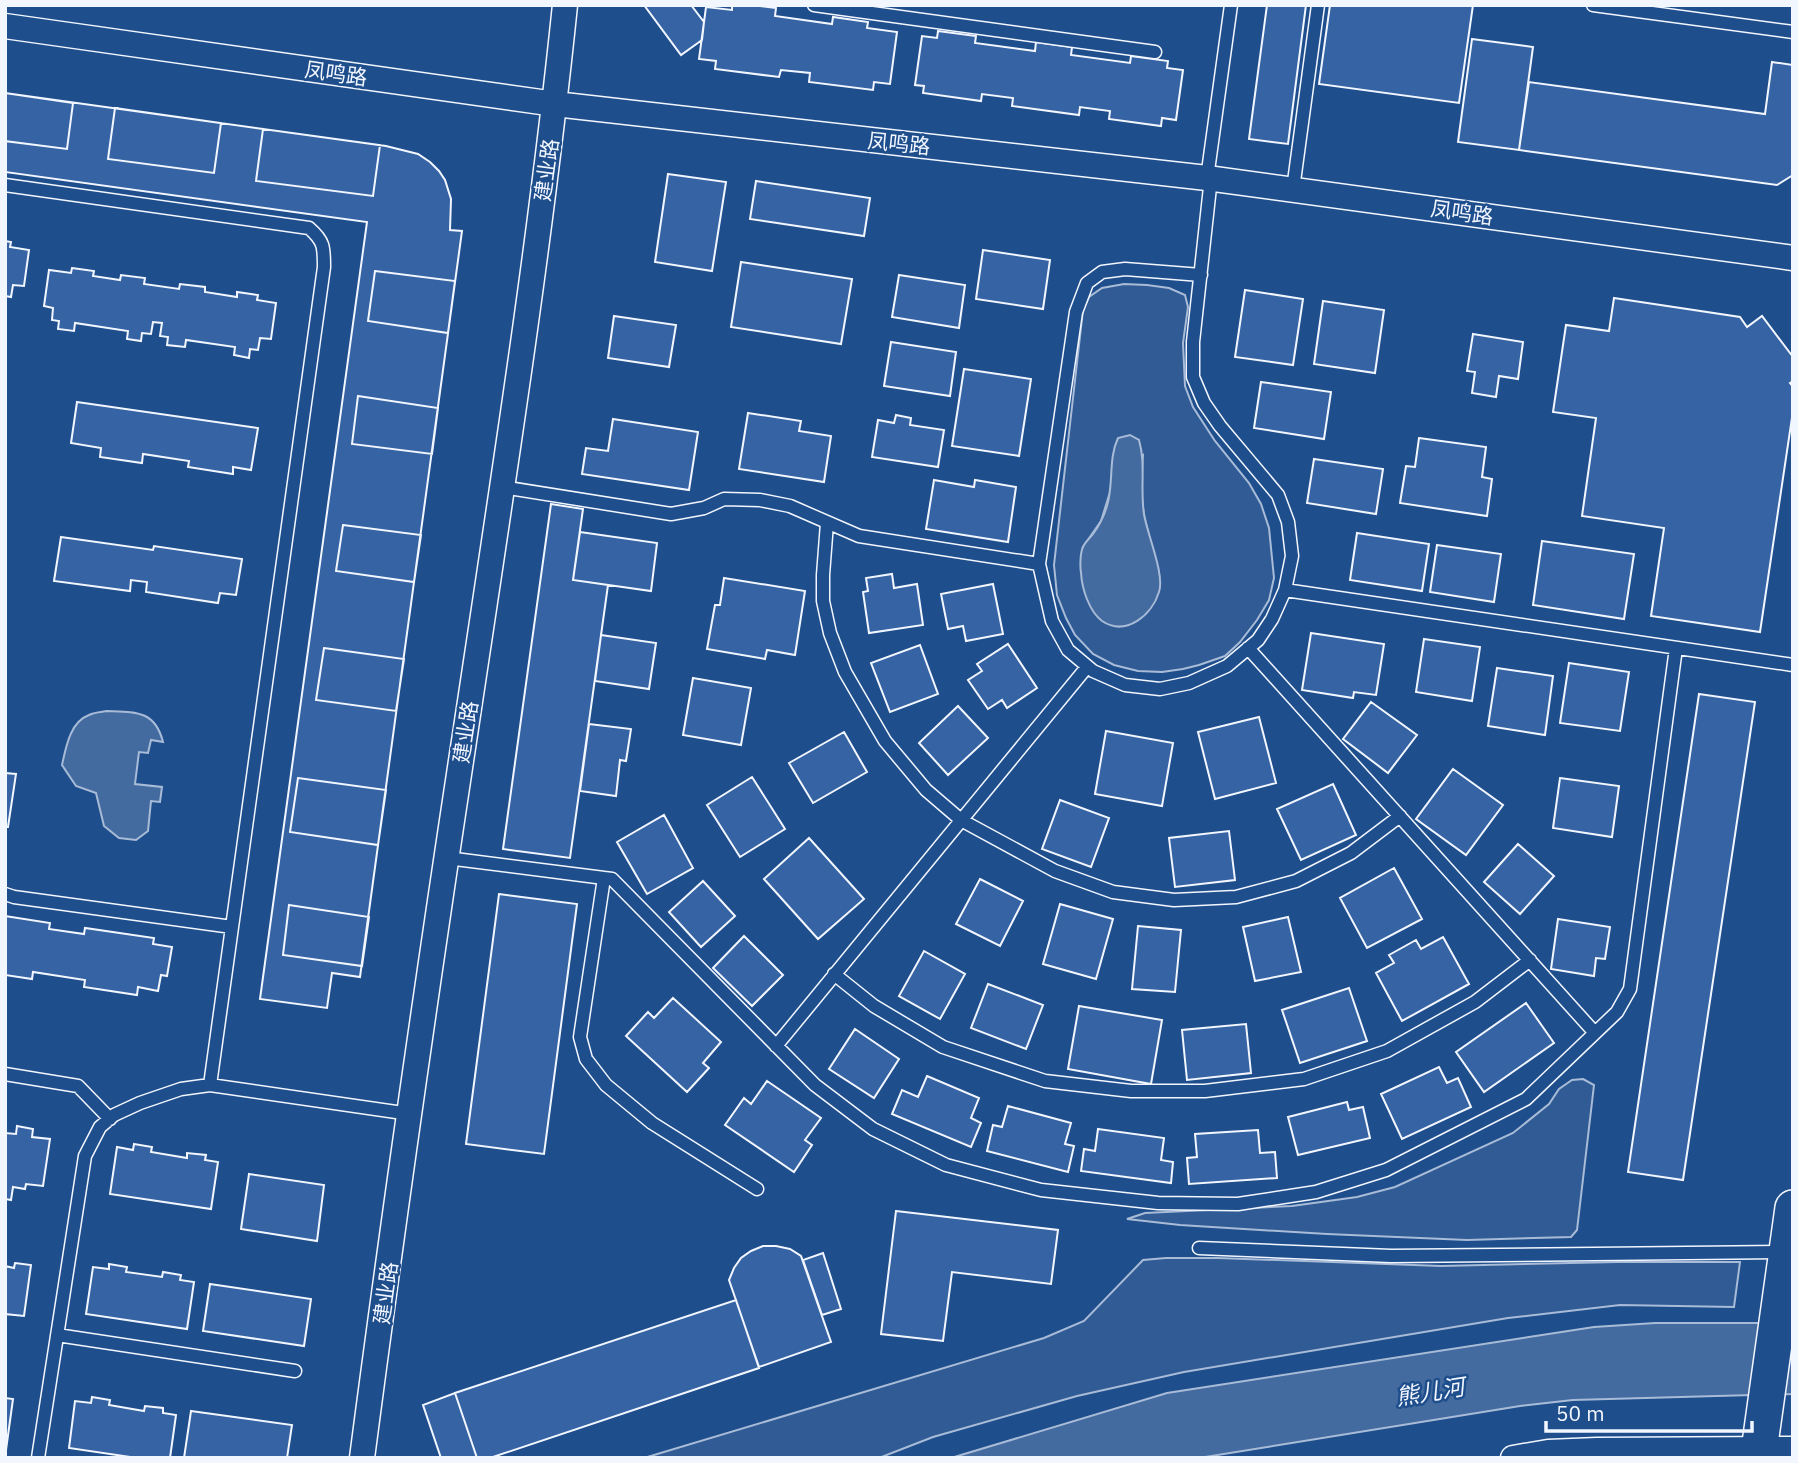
<svg xmlns="http://www.w3.org/2000/svg" width="1798" height="1463" font-family="'IBM Plex Sans','Noto Sans SC',sans-serif">
<rect width="100%" height="100%" fill="#1f4e8c"/>
<path fill="#305b95" stroke="#a8bbd7" stroke-width="2" fill-rule="evenodd" d="M1124,284L1147,285L1169,288L1185,295L1188,307L1183,343L1185,386L1193,407L1215,441L1249,483L1261,504L1269,528L1274,578L1269,600L1257,620L1240,642L1225,656L1199,665L1183,669L1162,672L1138,671L1114,665L1093,654L1075,635L1066,618L1057,595L1054,565L1083,310L1089,297L1102,288ZM1143,455L1141,491L1144,516L1158,570L1083,547L1101,521L1111,489L1112,471Z
M1583,1079L1594,1085L1577,1230L1571,1237L1467,1240L1327,1234L1180,1225L1127,1219L1145,1213L1292,1206L1357,1197L1395,1187L1513,1133L1549,1104L1559,1089L1572,1080Z
M1166,1258H1218L1441,1266L1618,1262H1740L1734,1307L1620,1305L1508,1318L1184,1372L1077,1396L933,1437L879,1458H644L1044,1338L1084,1321L1143,1260Z"/>
<path fill="#446ba0" stroke="#a8bbd7" stroke-width="2" d="M1130,435L1139,440C1146,464 1140,489 1144,514C1147,534 1165,574 1159,592C1152,615 1126,637 1102,621C1089,611 1082,589 1081,573C1080,567 1080,553 1083,547C1085,542 1090,538 1093,534C1099,526 1104,516 1107,506C1114,483 1108,459 1118,438Z
M107,711C135,712 155,710 163,742L151,740L148,753L139,752L135,784L162,787L160,802L151,801L148,831L136,840L119,838L104,826L96,793L76,786L62,765C66,747 70,722 89,715C95,712 102,712 107,711Z
M1655,1323H1793V1394L1573,1400L1520,1406L1199,1458H951L1167,1393L1594,1327Z"/>
<path fill="#3563a3" stroke="#f2f6ff" stroke-width="2" d="M644,5H691L704,22L702,40L681,55Z
M732,5H751L776,8L775,16L832,24L833,17L868,22L867,28L897,32L890,84L874,82L873,90L809,82L810,73L781,70L779,77L715,69L716,61L699,59L706,7L732,10Z
M1267,5H1306L1288,144L1249,139Z
M1330,5H1473L1459,103L1319,84Z
M938,31L976,36L975,43L1035,51L1036,42L1072,47L1071,55L1130,63L1131,56L1168,61L1167,68L1183,70L1176,120L1162,118L1161,126L1109,119L1110,111L1080,107L1079,115L1012,106L1013,98L982,94L981,101L923,93L924,86L915,85L922,36L937,38Z
M1472,39L1533,47L1519,150L1458,142Z
M1772,62L1793,65V175L1777,185L1519,150L1529,82L1765,114Z
M5,93L73,103L67,149L5,141Z
M5,93L386,146L418,154L430,162L439,171L445,180L451,199L450,230L462,231L360,977L332,973L327,1008L260,999L367,222L5,172Z
M115,108L221,123L214,173L108,159Z
M263,129L380,145L373,196L256,181Z
M668,174L726,182L712,271L655,262Z
M756,181L870,198L864,236L750,219Z
M5,241L11,242L10,247L29,250L24,286L13,285L11,297L5,296Z
M983,250L1050,260L1043,309L976,299Z
M741,262L852,279L841,344L731,327Z
M72,268L94,271L93,276L120,280L121,275L145,278L144,284L179,289L180,284L205,287V292L237,297V292L258,295L257,300L276,303L271,339L260,338L258,350L250,349L249,358L234,355L235,347L186,340L185,347L167,345L168,337L160,336L162,323L153,322L151,334L142,333L141,341L127,339L128,331L75,323L74,331L58,329L59,321L52,320L53,308L44,306L49,270L71,273Z
M375,271L455,281L448,333L368,321Z
M899,275L965,285L959,328L892,317Z
M1245,290L1303,299L1293,365L1235,357Z
M1614,298L1740,317L1747,327L1762,316L1793,357V381L1790,383L1793,387V411L1760,632L1651,616L1664,528L1582,516L1596,418L1553,412L1566,325L1609,331Z
M1323,301L1384,310L1375,373L1314,364Z
M614,316L676,325L669,367L608,358Z
M1473,334L1523,342L1518,379L1499,376L1496,397L1472,393L1475,372L1467,371Z
M891,342L956,352L950,396L884,386Z
M964,369L1031,379L1019,456L952,446Z
M1261,382L1331,392L1324,439L1254,428Z
M358,396L438,408L432,454L352,444Z
M77,402L258,428L251,470L233,467V474L188,467L189,461L143,454L142,463L100,457L101,448L71,443Z
M748,413L801,421L799,431L831,436L824,482L739,469Z
M896,415L911,418L910,425L944,430L938,467L872,457L878,420L894,423Z
M613,419L698,432L689,490L582,474L586,448L608,451Z
M1419,438L1486,447L1482,477L1492,479L1487,516L1400,503L1406,466L1415,467Z
M1314,459L1383,469L1376,514L1307,503Z
M934,480L974,487L975,480L1016,487L1008,542L926,529Z
M551,504L583,509L573,580L608,585L570,858L503,849Z
M343,525L421,535L414,582L336,571Z
M580,532L657,543L651,591L573,580Z
M1357,533L1429,544L1422,591L1350,580Z
M61,537L153,550L154,546L242,559L236,595L220,593L218,603L146,592L147,582L131,580L130,591L54,581Z
M1542,541L1634,554L1624,619L1533,605Z
M1437,545L1501,554L1494,602L1430,592Z
M892,574L894,588L917,584L923,625L869,633L863,592L868,591L866,578Z
M724,578L805,591L795,655L767,650L765,659L707,649L715,605H720Z
M993,584L1003,634L966,641L963,626L948,629L941,594Z
M1311,633L1384,644L1376,695L1354,692L1353,698L1302,690Z
M601,635L656,643L649,689L595,681Z
M1424,639L1480,647L1472,701L1416,692Z
M1008,644L1037,688L1007,708L1002,700L988,709L968,680L982,671L977,664Z
M920,645L938,694L890,712L871,663Z
M324,648L404,659L396,711L316,700Z
M1569,663L1629,672L1620,731L1560,723Z
M1497,668L1553,676L1545,735L1488,726Z
M693,678L751,688L741,745L683,735Z
M1699,694L1755,702L1683,1180L1628,1172Z
M1371,702L1417,735L1388,773L1343,739Z
M958,706L988,738L948,775L919,743Z
M1259,717L1276,783L1215,799L1198,732Z
M589,724L631,729L626,761L620,760L616,796L580,791Z
M1106,731L1173,743L1162,806L1095,794Z
M844,732L867,772L813,803L789,763Z
M1453,769L1503,805L1466,855L1416,819Z
M5,773L16,774L8,827H5Z
M752,777L785,829L740,857L707,805Z
M298,778L386,790L378,845L290,832Z
M1560,778L1619,786L1612,837L1553,828Z
M1333,784L1356,835L1301,860L1277,809Z
M1060,800L1109,818L1091,867L1042,849Z
M664,815L693,868L647,894L617,842Z
M1229,831L1235,880L1175,887L1169,838Z
M809,838L864,899L818,939L764,879Z
M1518,844L1554,876L1520,914L1484,882Z
M1394,868L1422,919L1367,948L1340,898Z
M980,879L1023,901L1000,946L956,924Z
M703,881L735,916L701,947L669,912Z
M499,894L577,904L544,1154L466,1144Z
M1060,904L1113,919L1096,979L1043,964Z
M289,905L369,917L362,966L283,955Z
M5,916L50,923L49,929L84,934L85,928L154,938L153,944L172,947L167,976L161,975L158,991L138,987L137,995L84,987L85,980L33,972L32,979L5,975Z
M1288,917L1301,972L1255,981L1243,927Z
M1558,919L1610,927L1605,959L1596,958L1594,976L1551,969Z
M1138,926L1181,930L1175,992L1132,989Z
M744,936L783,975L752,1006L713,968Z
M1443,937L1469,984L1402,1021L1376,973L1394,963L1389,955L1416,940L1421,949Z
M924,951L965,974L940,1019L899,996Z
M988,984L1043,1005L1026,1049L971,1028Z
M1349,988L1367,1041L1300,1063L1282,1010Z
M673,998L721,1042L703,1063L709,1068L687,1092L626,1036L648,1012L654,1018Z
M1526,1003L1554,1043L1484,1092L1456,1052Z
M1079,1006L1162,1020L1151,1084L1068,1069Z
M1246,1024L1251,1073L1187,1080L1182,1030Z
M855,1029L899,1059L874,1098L829,1069Z
M1439,1067L1447,1083L1458,1078L1471,1107L1402,1139L1381,1094Z
M927,1076L979,1098L971,1118L981,1123L971,1147L892,1114L902,1090L918,1097Z
M767,1081L821,1118L805,1140L812,1145L794,1172L725,1125L744,1098L751,1104Z
M1347,1102L1349,1110L1363,1107L1370,1138L1298,1155L1288,1117Z
M1008,1106L1071,1123L1065,1144L1074,1146L1068,1172L987,1151L993,1125L1002,1127Z
M17,1126L33,1129L32,1137L50,1139L43,1186L26,1184L25,1189L13,1187L11,1200L5,1199V1133L16,1134Z
M1098,1129L1164,1138L1161,1160L1173,1162L1171,1183L1081,1171L1084,1149L1095,1151Z
M1258,1130L1260,1153L1275,1152L1277,1178L1189,1184L1187,1158L1197,1157L1195,1134Z
M134,1144L152,1147L151,1152L187,1158V1153L206,1155L205,1160L218,1162L211,1209L110,1194L117,1147L133,1150Z
M249,1174L324,1185L317,1241L241,1229Z
M896,1211L1058,1230L1051,1284L952,1272L943,1341L881,1334Z
M763,1246H776L790,1249L801,1256L831,1342L759,1367L729,1280L734,1268L741,1258L751,1251Z
M823,1253L841,1309L822,1315L803,1260Z
M15,1263L31,1265L24,1316L5,1314V1266L14,1268Z
M109,1264L127,1267L126,1272L162,1277L163,1272L181,1275L180,1280L194,1282L187,1329L86,1314L93,1267L109,1269Z
M210,1284L311,1299L304,1346L203,1331Z
M736,1300L759,1368L490,1458H477L455,1393Z
M455,1393L477,1458H441L423,1405Z
M92,1397L110,1400L109,1405L144,1411L145,1406L163,1408V1413L176,1415L170,1458H137L69,1448L75,1401L91,1403Z
M5,1398L13,1399L6,1450H5Z
M191,1411L292,1425L287,1458H184Z"/>
<g fill="none" stroke-linecap="round" stroke-linejoin="round">
<defs>
<path id="lane" d="M814,5L1155,52
M1593,5L1793,32
M1207,178L1231,5
M5,185L309,228C324,241 324,247 324,267L210,1085
M1293,189L1318,5
M1201,275L1125,269L1102,272L1087,283L1076,312L1039,564L1052,621L1068,650L1093,671L1125,685L1160,689L1189,683L1227,666L1258,640L1272,619L1285,590L1292,556L1288,522L1278,495L1220,426L1204,403L1193,377V342L1211,178
M502,487L671,514L704,508L724,499L760,500L790,506L859,536L1039,564
M827,523L823,575V601L830,633L845,672L885,741L926,790L961,820L1055,871L1113,892L1174,900L1236,897L1296,881L1351,853L1400,816
M1285,590L1793,665
M1248,648L1595,1033
M447,858L612,879L815,1085L873,1129L946,1165L1041,1190L1158,1203L1238,1204L1316,1192L1386,1170L1526,1099L1617,1012L1630,989L1676,648
M604,878L580,1037L586,1059L606,1085L652,1123L757,1189
M5,894L14,897L232,927
M834,974L874,1006L943,1047L1045,1081L1131,1091H1205L1304,1079L1387,1051L1475,1002L1530,960
M776,1046L1087,667
M5,1074L78,1086L110,1119
M1199,1248L1391,1256L1786,1252
M57,1335L295,1371
M38,1458L85,1156L100,1127L114,1115L140,1103L181,1089L210,1085L410,1114"/>
<path id="street" d="M5,26L555,104L1207,178L1793,258
M362,1458C394,1214 429,971 466,728C502,488 540,247 565,5
M1513,1458L1548,1452L1597,1450L1793,1449"/>
<path id="secondary" d="M1758,1458L1793,1208"/>
</defs>
<use href="#lane" stroke="#f2f6ff" stroke-width="15"/>
<use href="#street" stroke="#f2f6ff" stroke-width="27"/>
<use href="#secondary" stroke="#f2f6ff" stroke-width="38"/>
<use href="#lane" stroke="#1f4e8c" stroke-width="12"/>
<use href="#street" stroke="#1f4e8c" stroke-width="24"/>
<use href="#secondary" stroke="#1f4e8c" stroke-width="35"/>
</g>
<g text-anchor="middle" dominant-baseline="central" stroke-width="5" stroke-linejoin="round" paint-order="stroke">
<g font-size="21" fill="#f2f6ff" stroke="#1f4e8c">
<text transform="translate(336 73) rotate(8)">凤鸣路</text>
<text transform="translate(899 143) rotate(6)">凤鸣路</text>
<text transform="translate(546 170) rotate(-82)">建业路</text>
<text transform="translate(1462 212) rotate(8)">凤鸣路</text>
<text transform="translate(465 732) rotate(-81)">建业路</text>
<text transform="translate(385 1293) rotate(-82)">建业路</text>
</g>
<g font-size="23" font-style="italic" fill="#f2f6ff" stroke="#1f4e8c">
<text transform="translate(1430 1391) rotate(-9)">熊儿河</text>
</g>
</g>
<rect width="1798" height="1463" fill="none" stroke="#f2f6ff" stroke-width="14"/>
<path d="M1546 1421v10h206v-10" fill="none" stroke="#f2f6ff" stroke-width="3.5"/>
<text x="1556" y="1421" font-size="21" fill="#f2f6ff" stroke="#1f4e8c" stroke-width="5" paint-order="stroke">50 m</text>
</svg>
